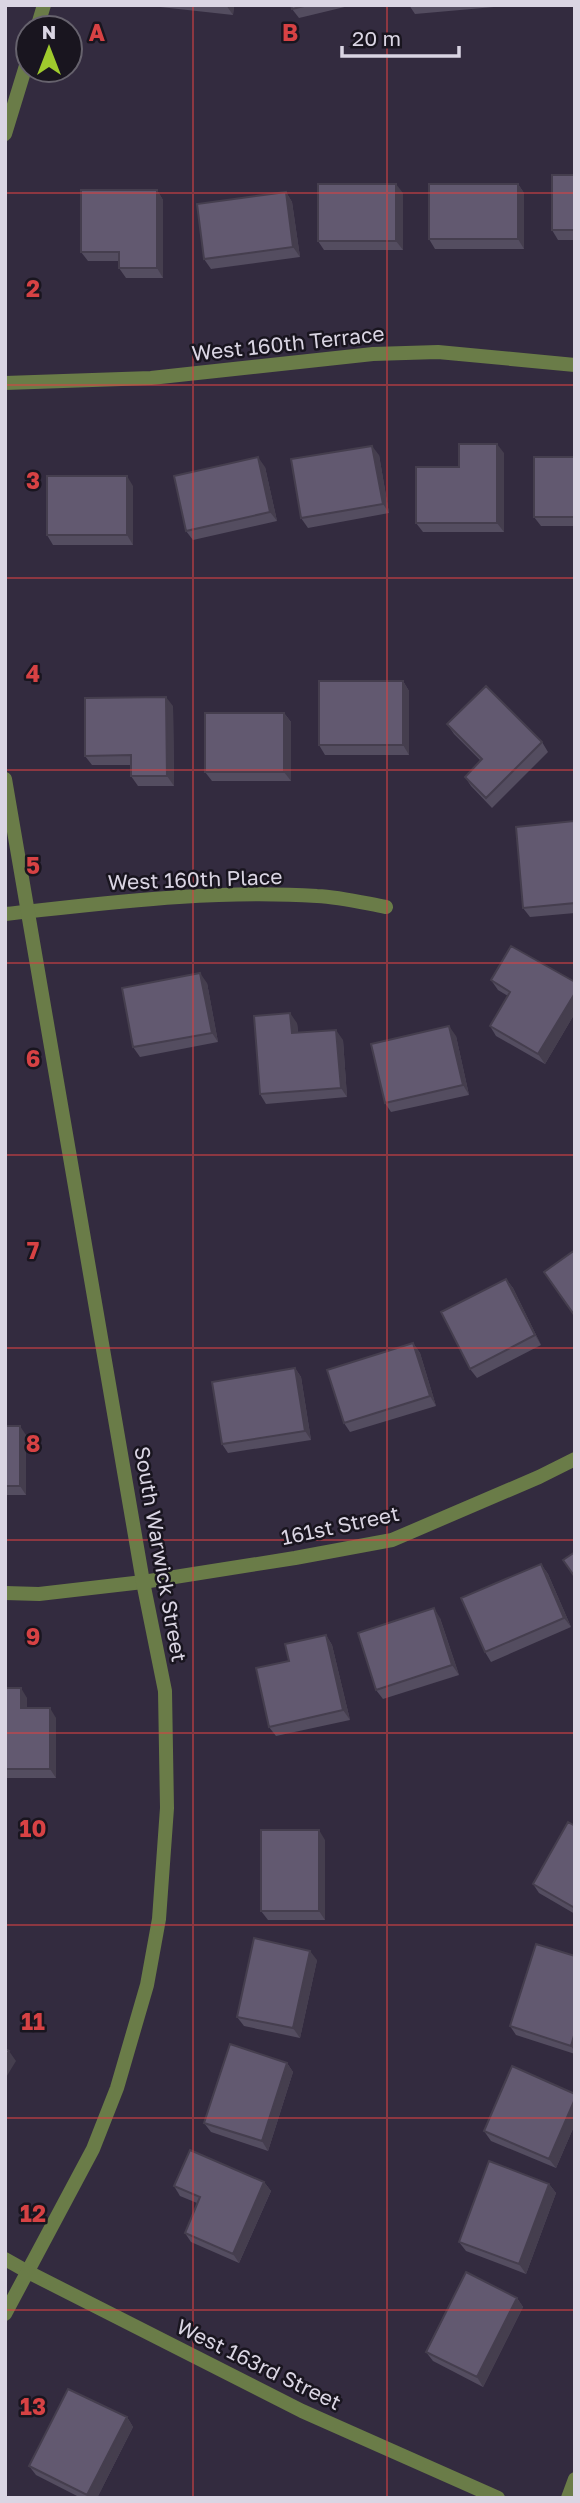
<svg xmlns="http://www.w3.org/2000/svg" width="580" height="2503" font-family="'Golos Text',sans-serif">
<rect width="100%" height="100%" fill="#332b3f"/>
<g fill="none" stroke-linecap="round" stroke-linejoin="round">
<path stroke="#6a7c48" stroke-width="14" d="M5,383L151,378L373,354L438,352L575,365
M5,914C108,903 214,889 317,896C340,897 364,903 386,907
M5,1593L39,1594L143,1582L295,1558L392,1540L539,1477L575,1459
M5,2259L28,2272
M568,2498L575,2479"/>
<path stroke="#6a7c48" stroke-width="14" d="M37,28L44,5
M5,134L28,59
M5,779L143,1582L165,1691L167,1808L159,1919L147,1985L117,2088L93,2149L5,2314
M28,2272L302,2411L498,2498"/>
</g>
<path fill="#544d60" d="M142,5H234L233,15Z
M291,5H353L299,18L292,9Z
M409,5H494V7L415,14Z
M575,175V240H558L552,230Z
M518,184L524,193V249H435L429,239Z
M157,190L163,200V278H126L119,268V261H88L81,252Z
M286,192L292,202L300,257L211,269L204,259Z
M403,193V250H324L318,241Z
M504,453V532H423L416,523L459,467Z
M379,455L389,513L308,528L301,518Z
M575,457V526H541L534,517Z
M265,467L277,521L193,540L186,531Z
M133,486V545H53L47,535Z
M403,681L409,691V755H325L319,745Z
M173,706L174,786H138L131,776V765H92L85,756Z
M284,713L291,722V781H212L205,772Z
M447,724L542,742L548,752L492,808L471,786L465,777L481,761L454,734Z
M575,823V913L530,917L523,908Z
M491,980L575,982V1013L545,1064L496,1036L490,1026L508,996L498,990Z
M207,983L218,1042L140,1057L133,1047Z
M297,1023L298,1033L343,1040L347,1097L266,1104L260,1094Z
M456,1036L469,1095L391,1112L385,1103Z
M506,1279L513,1288L541,1345L477,1378L470,1369Z
M413,1343L420,1353L436,1406L350,1432L344,1423Z
M295,1368L301,1377L311,1440L228,1453L222,1444Z
M5,1426L26,1435V1495H5Z
M541,1564L548,1574L571,1627L491,1662L485,1652Z
M440,1618L459,1675L383,1699L376,1690Z
M326,1635L332,1645L350,1720L276,1736L269,1727L289,1661Z
M5,1688L27,1698V1708L56,1718V1778H5Z
M575,1826V1914L539,1893L533,1884Z
M325,1840V1920H268L261,1911Z
M575,1956V2054L516,2035L510,2026Z
M317,1960L300,2038L244,2026L237,2017Z
M287,2063L293,2072L268,2151L211,2132L204,2123Z
M575,2094V2124L556,2168L491,2141L484,2131Z
M264,2182L271,2191L239,2263L191,2242L185,2233L197,2203L180,2196L174,2186Z
M549,2184L556,2193L526,2274L466,2251L459,2242Z
M517,2298L523,2307L483,2387L433,2361L426,2352Z
M127,2417L133,2427L97,2498H81L36,2475L29,2466Z"/>
<path fill="#453e4e" d="M226,5H234L233,15Z
M396,184L403,193V250L396,241Z
M518,184L524,193V249L518,239Z
M157,190L163,200V278L157,268Z
M286,192L292,202L300,257L293,247Z
M497,444L504,453V532L497,523Z
M372,446L379,455L389,513L383,504Z
M258,457L265,467L277,521L270,512Z
M127,476L133,486V545L127,535Z
M403,681L409,691V755L403,745Z
M166,697L173,706L174,786L167,776Z
M284,713L291,722V781L284,772Z
M200,973L207,983L218,1042L212,1033Z
M575,993V1013L545,1064L538,1054Z
M290,1013L297,1023L299,1043L292,1033Z
M449,1026L456,1036L469,1095L463,1085Z
M336,1030L343,1040L347,1097L341,1088Z
M506,1279L513,1288L541,1345L535,1335Z
M413,1343L420,1353L436,1406L430,1396Z
M295,1368L301,1377L311,1440L305,1431Z
M20,1426L26,1435V1495L20,1486Z
M541,1564L548,1574L571,1627L564,1618Z
M434,1608L440,1618L459,1675L452,1665Z
M326,1635L332,1645L350,1720L343,1710Z
M21,1688L27,1698V1718L21,1708Z
M50,1708L56,1718V1778L50,1769Z
M319,1830L325,1840V1920L319,1911Z
M310,1951L317,1960L300,2038L293,2028Z
M575,2032V2052L571,2046Z
M9,2051L16,2061L5,2079V2058Z
M287,2063L293,2072L268,2151L262,2141Z
M575,2099V2124L556,2168L549,2159Z
M264,2182L271,2191L239,2263L233,2254Z
M549,2184L556,2193L526,2274L519,2264Z
M517,2298L523,2307L483,2387L477,2377Z
M127,2417L133,2427L97,2498H89L87,2495Z"/>
<path fill="#625970" stroke="#453e4e" stroke-width="2" d="M291,5H308L292,9Z
M552,175H575V230H552Z
M318,184H396V241H318Z
M429,184H518V239H429Z
M81,190H157V268H119V252H81Z
M286,192L293,247L204,259L197,204Z
M459,444H497V523H416V467H459Z
M372,446L383,504L301,518L291,459Z
M258,457L270,512L186,531L174,476Z
M534,457H575V517H534Z
M47,476H127V535H47Z
M319,681H403V745H319Z
M486,686L542,742L486,798L465,777L482,759L447,724Z
M166,697L167,776H131V755L85,756V698Z
M205,713H284V772H205Z
M574,821L575,834V903L523,908L516,827Z
M511,946L575,982V993L538,1054L490,1026L510,992L491,980Z
M200,973L212,1033L133,1047L122,988Z
M290,1013L292,1033L336,1030L341,1088L260,1094L254,1016Z
M449,1026L463,1085L385,1103L371,1044Z
M575,1250V1316L544,1272Z
M506,1279L535,1335L470,1369L441,1312Z
M413,1343L430,1396L344,1423L327,1370Z
M295,1368L305,1431L222,1444L212,1382Z
M5,1426H20V1486H5Z
M575,1552V1577L563,1560Z
M541,1564L564,1618L485,1652L461,1598Z
M434,1608L452,1665L376,1690L358,1633Z
M326,1635L343,1710L269,1727L256,1668L289,1661L285,1644Z
M5,1688H21V1708H50V1769H5Z
M568,1822L575,1826V1908L533,1884Z
M261,1830H319V1911H261Z
M254,1938L310,1951L293,2028L237,2017Z
M536,1944L575,1956V2032L571,2046L510,2026Z
M230,2044L287,2063L262,2141L204,2123Z
M5,2049L9,2051L5,2058Z
M512,2066L575,2094V2099L549,2159L484,2131Z
M190,2150L264,2182L233,2254L185,2233L200,2197L174,2186Z
M489,2161L549,2184L519,2264L459,2242Z
M466,2272L517,2298L477,2377L426,2352Z
M68,2389L127,2417L87,2495L29,2466Z"/>
<path fill="none" stroke="#d74244" stroke-width="2" stroke-opacity="0.55" d="M193,5V2498M387,5V2498M5,193H575M5,385H575M5,578H575M5,770H575M5,963H575M5,1155H575M5,1348H575M5,1540H575M5,1733H575M5,1925H575M5,2118H575M5,2310H575"/>
<g text-anchor="middle" dominant-baseline="central" stroke-width="5" stroke-linejoin="round" paint-order="stroke">
<g font-size="21" fill="#dad5e3" stroke="#19151f">
<text transform="translate(288 343) rotate(-6)">West 160th Terrace</text>
<text transform="translate(195 879) rotate(-2)">West 160th Place</text>
<text transform="translate(340 1525) rotate(-12)">161st Street</text>
<text transform="translate(161 1554) rotate(80)">South Warwick Street</text>
<text transform="translate(259 2364) rotate(26)">West 163rd Street</text>
</g>
</g>
<g font-size="23" text-anchor="middle" font-weight="bold" fill="#d74244" stroke="#19151f" stroke-width="5" stroke-linejoin="round" paint-order="stroke">
<text x="97" y="41">A</text>
<text x="290" y="41">B</text>
<text x="33" y="297">2</text>
<text x="33" y="489">3</text>
<text x="33" y="682">4</text>
<text x="33" y="874">5</text>
<text x="33" y="1067">6</text>
<text x="33" y="1259">7</text>
<text x="33" y="1452">8</text>
<text x="33" y="1645">9</text>
<text x="33" y="1837">10</text>
<text x="33" y="2030">11</text>
<text x="33" y="2222">12</text>
<text x="33" y="2415">13</text>
</g>
<rect width="580" height="2503" fill="none" stroke="#dad5e3" stroke-width="14"/>
<g transform="translate(49 49)"><circle r="33" fill="#19151f" stroke="#66626d" stroke-width="2"/>
<path d="M0-5L12 26L0 18L-12 26Z" fill="#9fca2d"/>
<text y="-10" font-size="19" font-weight="bold" text-anchor="middle" fill="#dad5e3">N</text>
</g>
<path d="M342 46v10h117v-10" fill="none" stroke="#dad5e3" stroke-width="3.5"/>
<text x="352" y="46" font-size="21" fill="#dad5e3" stroke="#19151f" stroke-width="5" paint-order="stroke">20 m</text>
</svg>
